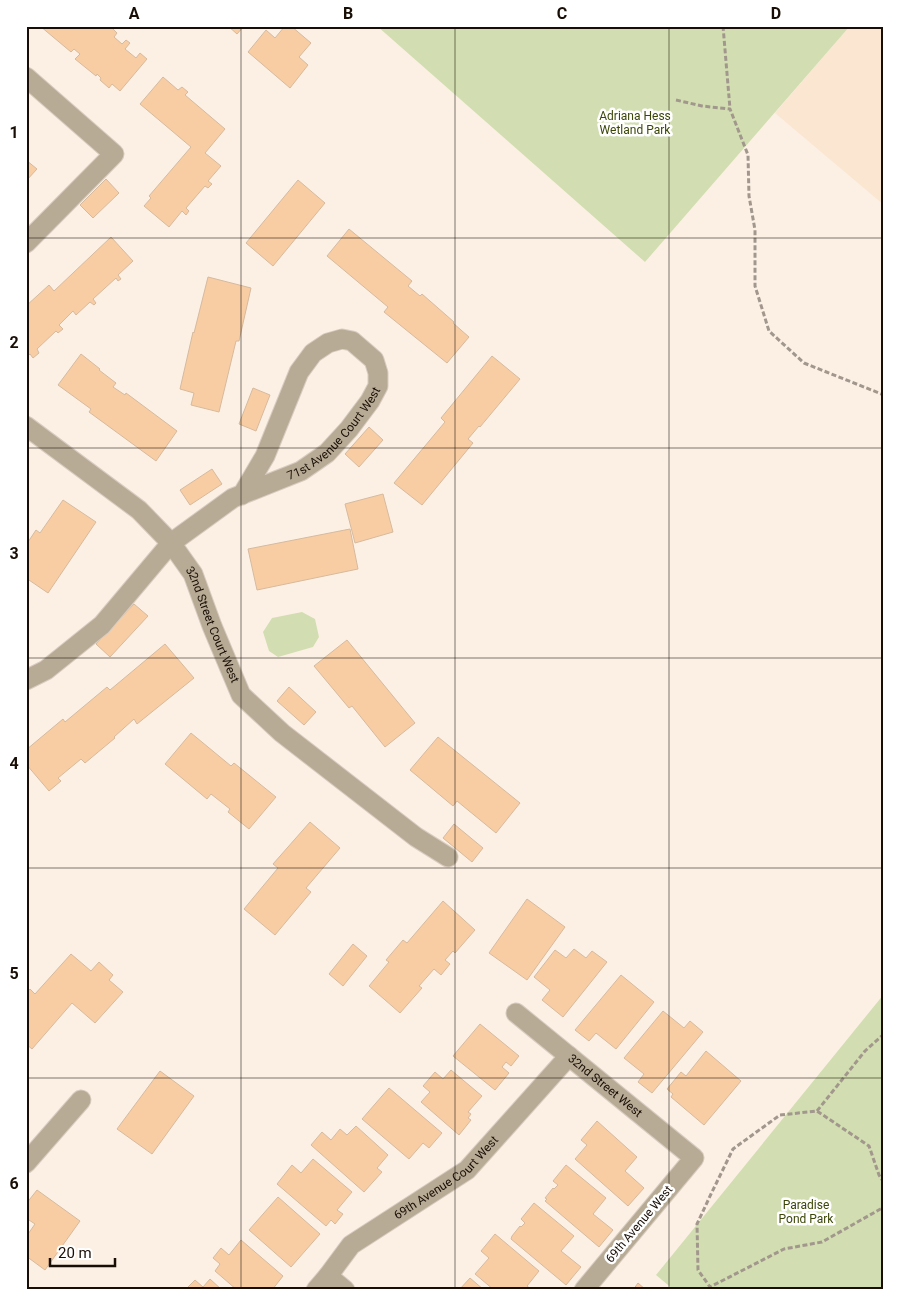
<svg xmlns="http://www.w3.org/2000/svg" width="910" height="1316" font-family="Roboto,sans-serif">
<rect width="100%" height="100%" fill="#fcf0e5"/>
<path fill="#fbe6d1" d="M850,26H884V205L775,113Z"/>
<path fill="#d2deb1" d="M377,26H850L645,262Z
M302,612L315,619L319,637L313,647L278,657L269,651L263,632L272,618Z
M884,994V1290H674L656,1275Z"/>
<path fill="#f9cda3" stroke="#d6ba9e" d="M40,26H110L117,33L114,37L122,44L126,40L130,43L125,49L136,58L140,53L147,59L120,91L112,84L109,88L100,80L101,78L97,74L96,76L75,59L80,54L74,49L71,52Z
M228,26H244L237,34Z
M285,26H291L311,43L299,57L308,65L290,88L248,52L266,30L275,38Z
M163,77L178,90L182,87L188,92L185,95L225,129L205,153L221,166L208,181L212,184L208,188L205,186L186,208L189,211L186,215L182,211L169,227L144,206L151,198L149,196L191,147L140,104Z
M26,160L37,169L26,181Z
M106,179L119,193L93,218L80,205Z
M298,180L325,203L273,266L246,243Z
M349,229L412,281L408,286L420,296L422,294L454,322L453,323L469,337L447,363L384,312L388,307L327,256Z
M111,237L133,261L118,275L121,279L118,281L116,278L93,299L96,303L94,305L90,302L76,315L73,311L59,325L63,329L58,333L56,331L37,349L39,353L33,358L30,354L26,358V306L49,285L54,291Z
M208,277L251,288L239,341H236L219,412L191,405L194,393L180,389L193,332L194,333Z
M81,354L100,369L99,370L116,383L113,387L125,395L126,393L177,431L156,461L89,412L91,409L58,385Z
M492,356L520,379L480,427L479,426L468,439L473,443L422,505L394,483L445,422L441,418Z
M253,388L270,395L256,431L239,424Z
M369,427L383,440L359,467L345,454Z
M212,469L222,484L190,505L180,490Z
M383,494L393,532L355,543L345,504Z
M63,500L96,522L48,593L26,578V545L36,530L40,533Z
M350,529L358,569L257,590L248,549Z
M134,604L148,616L110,657L96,644Z
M347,640L415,723L385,747L352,706L349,708L314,666Z
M165,644L194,678L137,724L134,719L114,737L115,738L85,763L81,759L58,778L61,781L49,791L26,764V750L63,719L65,722L107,687L110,690Z
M289,687L316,712L304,725L277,701Z
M191,733L231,766L234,763L276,797L249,829L228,812L230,809L211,794L207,799L165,764Z
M438,737L520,803L496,833L457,801L453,806L410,770Z
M310,822L340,848L306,888L311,892L275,935L244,909L278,868L273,864Z
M454,824L483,848L472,862L443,838Z
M527,899L565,927L527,980L489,953Z
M443,901L475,930L455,953L453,951L445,960L450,964L441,975L434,969L419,986L422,988L400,1013L369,986L389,962L386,960L403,940L407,943Z
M353,944L367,956L343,986L329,974Z
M574,949L586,958L592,951L607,962L563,1017L542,1000L550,990L534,977L555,950L566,958Z
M71,954L91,971L99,962L113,975L109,980L123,992L95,1023L72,1003L32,1049L26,1044V993L30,989L35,994Z
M621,975L654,1002L616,1049L596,1033L589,1041L575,1030Z
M663,1011L684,1028L690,1021L703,1032L652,1093L638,1082L644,1074L624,1058Z
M480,1024L519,1056L511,1066L506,1062L502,1067L509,1073L495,1090L453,1056Z
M706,1051L741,1081L704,1125L671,1097L673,1094L667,1089L681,1072L686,1076Z
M451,1070L482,1096L468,1112L471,1114L468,1118L471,1120L459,1135L421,1102L430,1092L423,1086L435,1072L443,1079Z
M160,1071L194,1096L152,1154L117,1129Z
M389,1088L442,1133L429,1148L423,1143L409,1159L362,1119Z
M597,1121L637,1157L625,1171L644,1188L628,1206L575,1159L587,1145L581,1140Z
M356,1126L388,1155L377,1168L382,1172L364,1192L311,1145L322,1132L331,1140L340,1129L347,1135Z
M313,1159L352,1192L337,1210L343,1214L335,1224L331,1220L326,1226L277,1184L292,1165L301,1173Z
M566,1165L606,1198L593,1214L613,1230L599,1247L545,1201L547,1199L545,1198L553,1188L554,1189L558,1185L553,1181Z
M37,1190L80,1221L45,1270L26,1256V1237L35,1224L26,1218V1204Z
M278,1197L320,1234L291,1267L249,1230Z
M534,1203L574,1236L561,1251L581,1267L566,1285L511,1239L512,1236L520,1226L521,1227L525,1223L521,1219Z
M495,1234L539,1271L527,1286L532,1290H494L475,1274L489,1258L481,1251Z
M241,1240L283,1276L272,1290H237L215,1271L220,1264L213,1258L221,1248L229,1255Z
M470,1278L484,1290H459Z
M210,1279L222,1290L186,1289L195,1280L203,1287Z
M638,1283L646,1290H633Z"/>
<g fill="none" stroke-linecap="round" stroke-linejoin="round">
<defs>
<g id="minor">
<path d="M26,77L114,154L26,243"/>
<path id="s1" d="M26,426L139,510L171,543L193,574L212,626L241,695L282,733L416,837L448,857"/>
<path id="s2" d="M26,680L46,670L102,625L171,543L233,498L301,471L327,453L349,429L370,401L378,386V373L374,360L352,341L342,339L328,343L313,353L299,372L265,456L242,495"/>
<path id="s3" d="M516,1013L694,1158L584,1290"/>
<path d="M26,1163L81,1100"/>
<path d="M328,1276L345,1290"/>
<path id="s4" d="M316,1290L328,1276L351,1245L467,1170L569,1056"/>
</g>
</defs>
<use href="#minor" stroke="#d8ccc1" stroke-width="21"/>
<path stroke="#a2978d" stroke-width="3" stroke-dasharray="5 2.5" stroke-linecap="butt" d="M723,26L730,109
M676,100L702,106L730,109L748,155L749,196L755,230V286L769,331L804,363L884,395
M817,1111L865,1051L884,1034
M884,1183L879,1175L869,1146L817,1111L780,1115L733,1149L711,1194L697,1224L698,1270L710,1287L784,1249L822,1242L884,1207"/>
<use href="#minor" stroke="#b8ab95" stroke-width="19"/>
</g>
<path fill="none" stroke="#180e05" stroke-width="1" stroke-opacity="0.55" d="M241,26V1290M455,26V1290M669,26V1290M26,238H884M26,448H884M26,658H884M26,868H884M26,1078H884"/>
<g text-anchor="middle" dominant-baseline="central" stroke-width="5" stroke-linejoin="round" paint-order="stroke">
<g font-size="12" fill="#3b4607" stroke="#fff">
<text x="635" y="116">Adriana Hess<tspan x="635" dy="14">Wetland Park</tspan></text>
<text x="806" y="1205">Paradise<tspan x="806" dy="14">Pond Park</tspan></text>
</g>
<g font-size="12" fill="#180e05" stroke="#fff">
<text stroke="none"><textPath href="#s2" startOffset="401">71st Avenue Court West</textPath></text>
<text stroke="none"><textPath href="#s1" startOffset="279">32nd Street Court West</textPath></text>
<text stroke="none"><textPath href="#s3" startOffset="115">32nd Street West</textPath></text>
<text stroke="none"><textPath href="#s4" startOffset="174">69th Avenue Court West</textPath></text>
<text transform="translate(639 1224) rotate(-50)">69th Avenue West</text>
</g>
</g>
<rect width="910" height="1316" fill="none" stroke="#ffffff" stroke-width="55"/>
<path d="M50 1258v8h65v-8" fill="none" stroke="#180e05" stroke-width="2.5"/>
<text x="58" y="1258" font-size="15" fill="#180e05" stroke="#ffffff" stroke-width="4" paint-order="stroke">20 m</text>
<rect x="28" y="28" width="854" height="1260" fill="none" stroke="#180e05" stroke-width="2"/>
<g font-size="16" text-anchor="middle" font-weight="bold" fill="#180e05">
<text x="134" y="19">A</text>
<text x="348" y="19">B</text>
<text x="562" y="19">C</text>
<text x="776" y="19">D</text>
<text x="14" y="138">1</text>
<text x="14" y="348">2</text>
<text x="14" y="559">3</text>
<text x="14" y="769">4</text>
<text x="14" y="979">5</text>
<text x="14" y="1189">6</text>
</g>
</svg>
